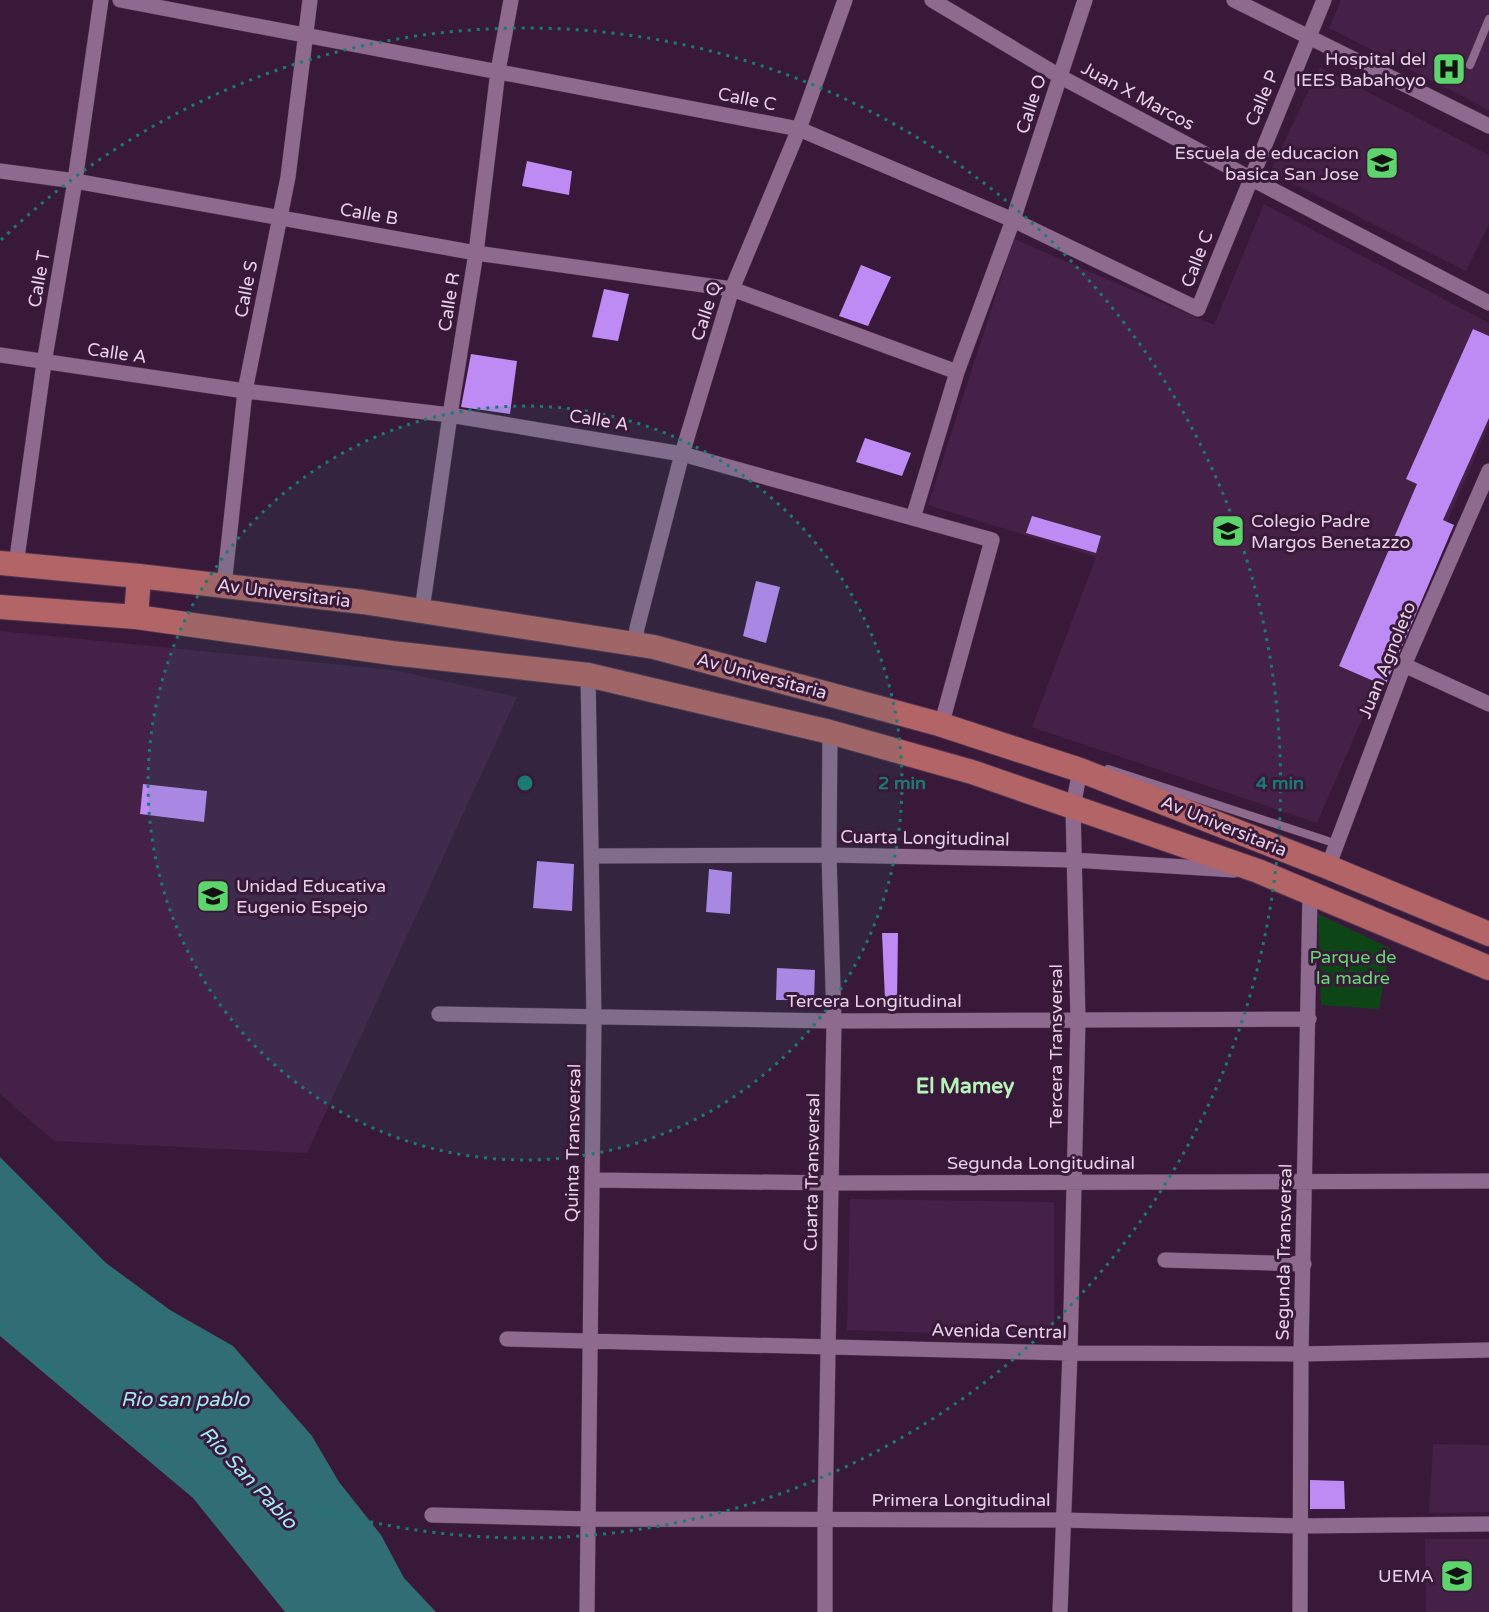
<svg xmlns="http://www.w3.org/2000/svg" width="1489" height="1612" font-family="'Varela Round',sans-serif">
<rect width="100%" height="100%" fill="#39193a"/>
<path fill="#452047" d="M1341,0H1489V110L1329,28Z
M1320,67L1489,155V224L1466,271L1270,172Z
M1264,204L1489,323V425L1317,823L1032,727L1096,557L928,505L1014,239L1214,325Z
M0,631L393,670L517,697L307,1153L54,1141L0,1094Z
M850,1199L1054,1202V1337L847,1330Z
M1433,1444L1489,1445V1512L1429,1513Z
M1425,1539H1489V1612H1426Z"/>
<path fill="#0e4517" d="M1318,914L1390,948L1379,1009L1321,1005Z"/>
<path fill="#316d74" d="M0,1157L106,1263L170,1310L233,1346L312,1436L339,1482L381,1535L404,1578L436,1612H285L193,1498L0,1336Z"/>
<path fill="#be8af4" d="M527,161L572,171L569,195L522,186Z
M861,265L891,277L868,326L839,316Z
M604,289L629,294L618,341L592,337Z
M1473,329L1489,336V418L1443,520L1454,525L1385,686L1339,666L1417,484L1406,479Z
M471,354L517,361L510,414L461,407Z
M865,438L911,453L902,476L856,462Z
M1032,516L1101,536L1096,553L1026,533Z
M756,581L780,587L766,643L743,636Z
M143,784L207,791L204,822L140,814Z
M537,861L574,864L572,911L533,908Z
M709,869L732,872L730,914L706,912Z
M882,933H898L897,1001L885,1000Z
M777,968L815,970L814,1000H776Z
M1310,1480L1344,1481L1345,1509H1310Z"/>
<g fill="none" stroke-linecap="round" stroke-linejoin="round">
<defs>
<path id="service" d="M1470,65L1489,19
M1108,769L1337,844"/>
<path id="minor" d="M120,0L799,129L1013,220L1198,309L1324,0
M932,0L1061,77L1250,178L1489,303
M1234,0L1489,126
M0,171L75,181L476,253L732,289L957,372
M0,355L245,391L450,415L682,454L992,540L944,715L939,724
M913,518L957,372L1013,220L1085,0
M16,565L44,363L75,181L101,0
M224,586L245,391L288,177L310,0
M422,610L450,415L476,253L498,71L511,0
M635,644L637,628L682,454L732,289L799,129L845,0
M1404,665L1489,704
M591,856L829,855L1073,860L1234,870
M1328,867L1404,665L1489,471
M439,1014L834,1021L1309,1019
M593,1180L832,1183L1489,1181
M1165,1260L1304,1264
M507,1339L1070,1353L1301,1354L1489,1350
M432,1515L589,1519L1062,1520L1300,1526L1489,1524
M587,1612L594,1018L588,675
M825,1612V1518L834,1021L829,855L830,732
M1060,1612L1070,1353L1078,1020L1073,807L1080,770
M1300,1612L1301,1354L1310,894"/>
<path id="trunk" d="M0,563L139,576L363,602L654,647L939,724L1080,770L1328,867L1489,934
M0,607L136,617L392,653L588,675L830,732L972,772L1258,871L1489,968
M136,617L139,576"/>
</defs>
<use href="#service" stroke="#4f3450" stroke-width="9"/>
<use href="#minor" stroke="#4f3450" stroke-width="16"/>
<use href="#trunk" stroke="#4f3450" stroke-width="26"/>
<use href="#service" stroke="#8f6a8f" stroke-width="8"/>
<use href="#minor" stroke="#8f6a8f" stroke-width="15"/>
<use href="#trunk" stroke="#b36466" stroke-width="24"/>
</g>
<circle cx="525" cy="783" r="377" fill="#1a7b74" fill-opacity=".12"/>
<g fill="none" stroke="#1a7b74" stroke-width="3" stroke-dasharray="3 6">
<circle cx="525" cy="783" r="377"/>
<path d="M1 240A755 755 0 1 1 1 1326"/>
</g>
<defs>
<symbol id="hospital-square" viewBox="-11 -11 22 22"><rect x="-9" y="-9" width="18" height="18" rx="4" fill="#5ed56c" stroke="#39193a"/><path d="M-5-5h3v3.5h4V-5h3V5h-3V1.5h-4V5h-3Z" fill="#111"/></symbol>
<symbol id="school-square" viewBox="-11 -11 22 22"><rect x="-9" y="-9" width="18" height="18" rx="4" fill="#5ed56c" stroke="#39193a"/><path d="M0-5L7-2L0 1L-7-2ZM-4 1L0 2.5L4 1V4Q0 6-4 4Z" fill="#111"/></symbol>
</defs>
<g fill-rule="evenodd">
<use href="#hospital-square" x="1430" y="50" width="38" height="38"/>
<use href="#school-square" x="1363" y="144" width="38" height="38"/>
<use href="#school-square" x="1209" y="512" width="38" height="38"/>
<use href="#school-square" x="194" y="877" width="38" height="38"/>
<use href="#school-square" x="1438" y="1557" width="38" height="38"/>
</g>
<g text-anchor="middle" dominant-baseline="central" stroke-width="6" stroke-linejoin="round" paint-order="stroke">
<g font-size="18" fill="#e6d1e6" stroke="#39193a" text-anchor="end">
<text x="1426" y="59">Hospital del<tspan x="1426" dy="21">IEES Babahoyo</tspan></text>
<text x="1359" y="153">Escuela de educacion<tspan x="1359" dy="21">basica San Jose</tspan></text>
<text x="1251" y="521" text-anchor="start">Colegio Padre<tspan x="1251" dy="21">Margos Benetazzo</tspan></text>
<text x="236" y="886" text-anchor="start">Unidad Educativa<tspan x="236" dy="21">Eugenio Espejo</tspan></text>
<text x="1434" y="1576">UEMA</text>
</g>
<g font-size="18" fill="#e6d1e6" stroke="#39193a">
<text transform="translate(1138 96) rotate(28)">Juan X Marcos</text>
<text transform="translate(1262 98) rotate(-67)">Calle P</text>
<text transform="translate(747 99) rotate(11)">Calle C</text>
<text transform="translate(1031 104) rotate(-72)">Calle O</text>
<text transform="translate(369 214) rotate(10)">Calle B</text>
<text transform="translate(1197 259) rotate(-69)">Calle C</text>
<text transform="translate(39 279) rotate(-80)">Calle T</text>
<text transform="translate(246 289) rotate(-79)">Calle S</text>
<text transform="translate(449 302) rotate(-81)">Calle R</text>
<text transform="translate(706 311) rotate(-72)">Calle Q</text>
<text transform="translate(117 353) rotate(8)">Calle A</text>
<text transform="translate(599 420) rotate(9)">Calle A</text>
<text transform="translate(284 593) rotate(7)">Av Universitaria</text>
<text transform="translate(1387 660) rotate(-68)">Juan Agnoleto</text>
<text transform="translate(762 676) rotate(15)">Av Universitaria</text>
<text transform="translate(1224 826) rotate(22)">Av Universitaria</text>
<text transform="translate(925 838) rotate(1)">Cuarta Longitudinal</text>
<text x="874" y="1001">Tercera Longitudinal</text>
<text transform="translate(1056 1046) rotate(-90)">Tercera Transversal</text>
<text transform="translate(573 1143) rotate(-89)">Quinta Transversal</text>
<text x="1041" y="1163">Segunda Longitudinal</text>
<text transform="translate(812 1172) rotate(-89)">Cuarta Transversal</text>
<text transform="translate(1284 1252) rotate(-89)">Segunda Transversal</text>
<text transform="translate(999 1331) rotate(1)">Avenida Central</text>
<text x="961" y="1500">Primera Longitudinal</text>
</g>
<g font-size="18" fill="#60dd6e" stroke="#39193a">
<text x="1353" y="957">Parque de<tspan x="1353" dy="21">la madre</tspan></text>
</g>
<g font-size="20" font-style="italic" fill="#a0ecf5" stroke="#39193a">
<text x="185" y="1400">Rio san pablo</text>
<text transform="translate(248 1478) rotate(47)">Río San Pablo</text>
</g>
<g font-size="21" font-weight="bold" fill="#b6f3b8" stroke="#39193a">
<text x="965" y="1086">El Mamey</text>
</g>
</g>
<circle cx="525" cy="783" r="9" fill="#1a7b74" stroke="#39193a" stroke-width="3"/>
<g font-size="18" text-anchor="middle" font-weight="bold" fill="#1a7b74" stroke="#39193a" stroke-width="6" stroke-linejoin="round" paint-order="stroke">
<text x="902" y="789">2 min</text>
<text x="1280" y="789">4 min</text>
</g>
</svg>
